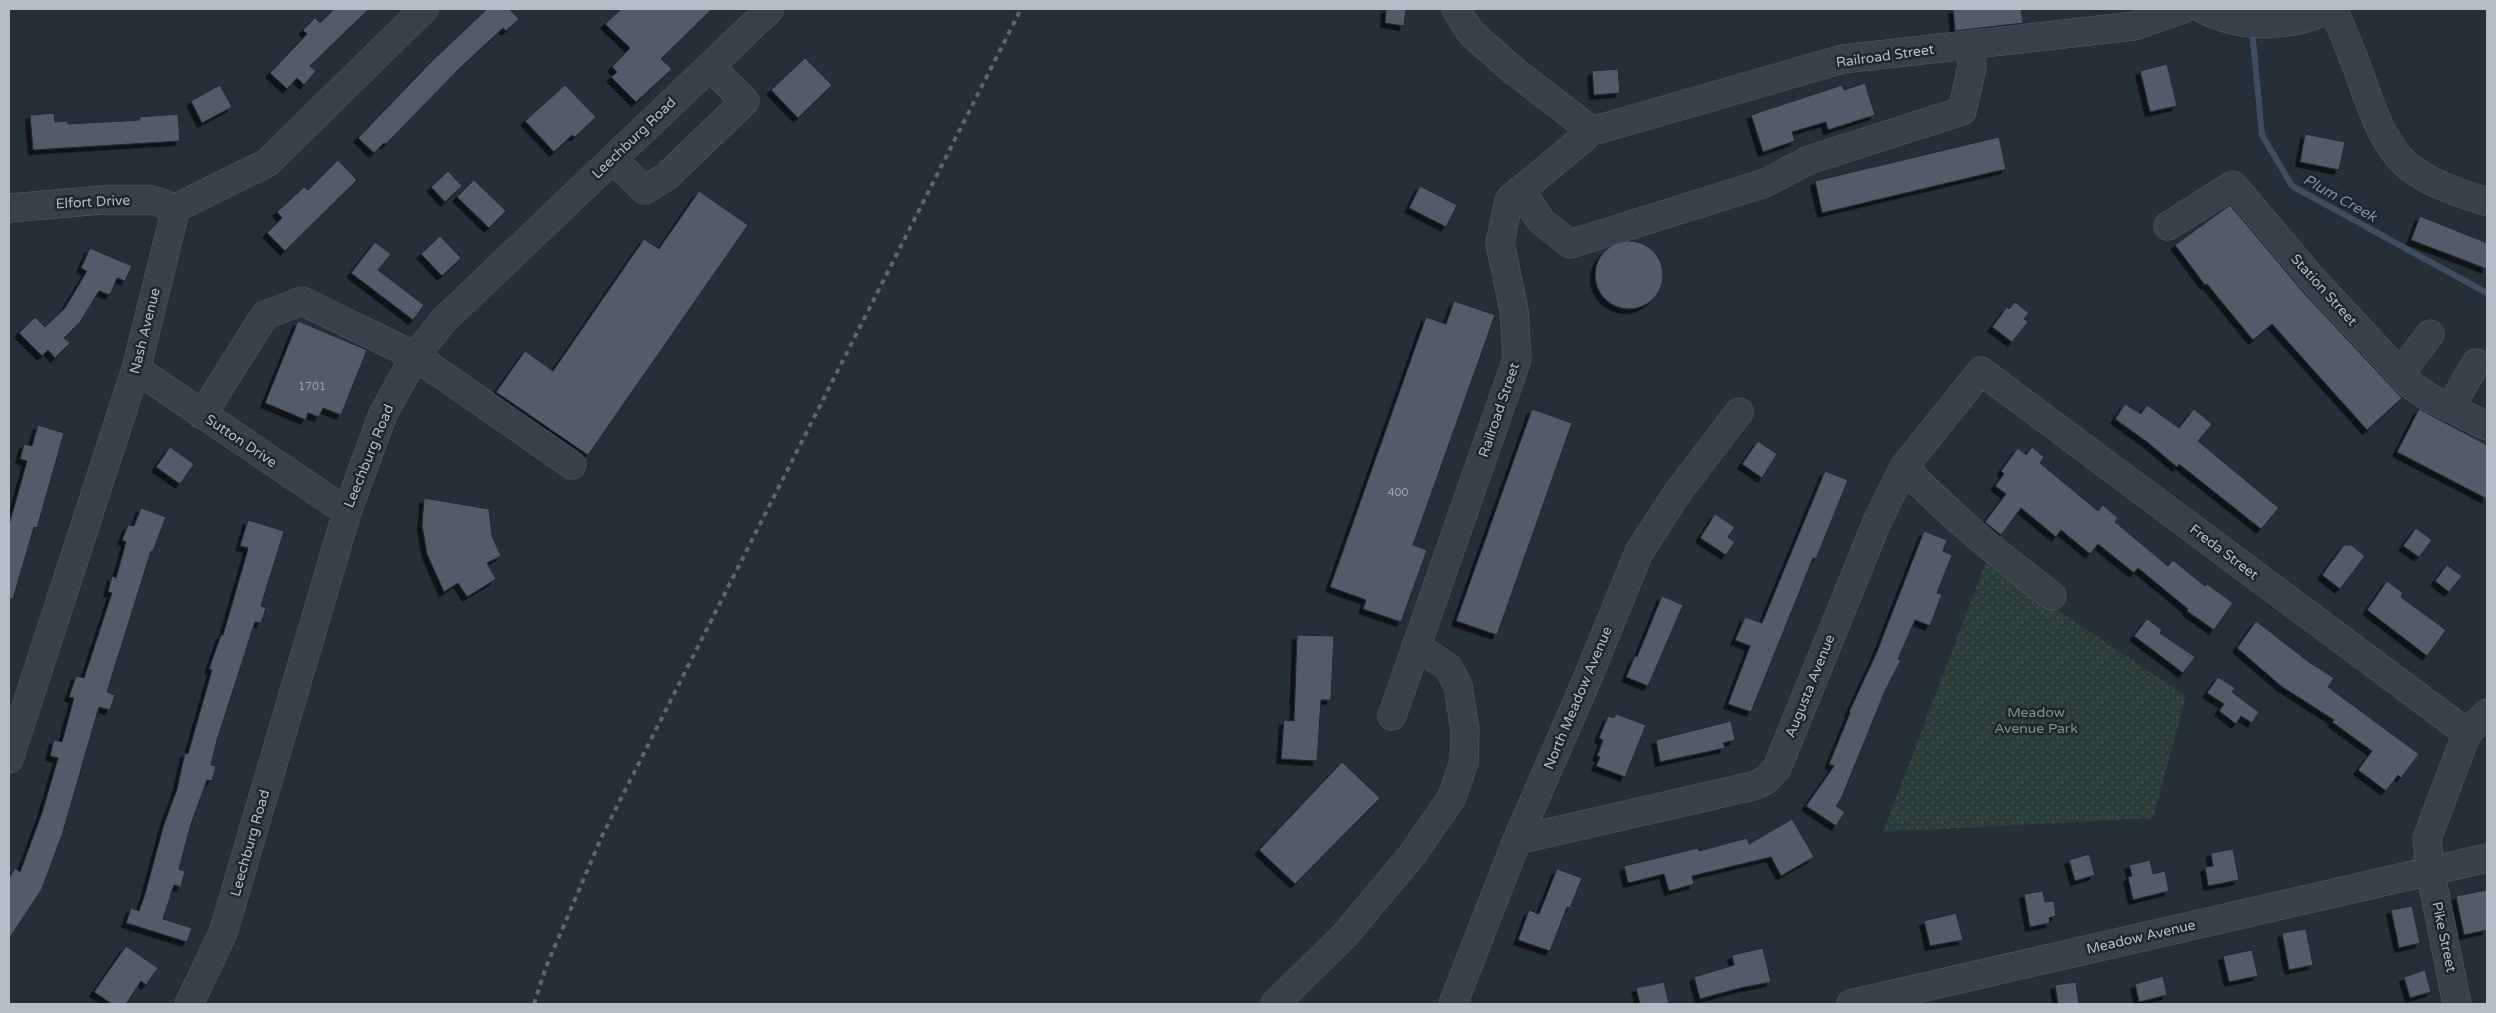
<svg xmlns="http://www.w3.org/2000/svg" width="2496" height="1013" font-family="'Varela Round',sans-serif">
<defs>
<pattern id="park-dots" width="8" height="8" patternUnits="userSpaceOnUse" patternTransform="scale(1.25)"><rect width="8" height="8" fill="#2a3d3b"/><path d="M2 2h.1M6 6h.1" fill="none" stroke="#465756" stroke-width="1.8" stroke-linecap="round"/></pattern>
<filter id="shadow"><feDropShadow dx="-4.5" dy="4.5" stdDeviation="0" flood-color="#0009"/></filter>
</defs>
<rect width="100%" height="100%" fill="#252f38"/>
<path fill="url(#park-dots)" d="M1986,562L2186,696L2153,818L1883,832Z"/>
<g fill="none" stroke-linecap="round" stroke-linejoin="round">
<path stroke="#3d4f5f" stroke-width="6" d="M2252,29L2262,135L2292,186L2487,293"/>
</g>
<path fill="#515c67" stroke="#202830" filter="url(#shadow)" d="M334,9H369L310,66L316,71L304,85L297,78L287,89L270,73L307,34L303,30L315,18L320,23Z
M487,9H509L519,19L506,31L503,28L460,68L386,144L384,143L374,153L358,138L432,61Z
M621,9H712L661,59L672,69L636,102L611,77L617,72L612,67L630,48L605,24Z
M1386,9H1406L1404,26L1385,23Z
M1953,9H2021L2023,23L1955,31Z
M805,58L832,85L798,118L771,90Z
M2167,64L2177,106L2150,112L2140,71Z
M1618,69L1620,93L1594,95L1592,71Z
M1865,83L1875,115L1828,130L1826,122L1792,132L1795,141L1763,152L1751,115L1842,85L1844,90Z
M220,85L232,107L202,123L191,101Z
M565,85L596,117L575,137L572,135L554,152L525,121Z
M54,113L55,122L67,121L68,124L140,120L139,117L178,114L180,141L33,150L30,115Z
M2305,134L2345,142L2339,170L2300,162Z
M1999,137L2006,169L1822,213L1815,181Z
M338,160L357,180L285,251L267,233L282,218L277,212L304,187L308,190Z
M448,171L462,186L445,202L431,187Z
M474,180L506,211L489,228L457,197Z
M1420,186L1457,205L1446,227L1409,208Z
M699,191L748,225L588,455L496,392L525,351L553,371L644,239L659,249Z
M2230,205L2304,293L2402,398L2367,430L2272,324L2253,340L2207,284L2205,285L2175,245Z
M2420,216L2487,243V269L2411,240Z
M440,236L461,258L442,276L421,254Z
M1595 275a34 34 0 1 1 68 0a34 34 0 1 1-68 0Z
M375,242L391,254L378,270L424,305L413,320L351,273Z
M90,248L132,266L125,281L117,278L110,295L99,291L80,322L64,338L70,343L55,358L48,350L42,356L19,333L35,317L45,327L65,308L87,271L81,268Z
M1454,301L1495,315L1413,545L1427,550L1401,622L1363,609L1366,600L1330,587L1426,317L1446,324Z
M2015,302L2029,313L2024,319L2028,322L2012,342L1992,327L2007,307L2009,309Z
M298,321L367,350L341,415L323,408L319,417L308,413L306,420L265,403Z
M2125,404L2141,414L2147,405L2179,428L2194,409L2212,424L2198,441L2279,508L2261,529L2179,464L2177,467L2147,442L2115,419Z
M1532,409L1572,423L1497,635L1456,621Z
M2419,409L2487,445V499L2397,452Z
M38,425L64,433L37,528L34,527L13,599H9V525L27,461L20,459L24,444L32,446Z
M1758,441L1777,454L1762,478L1742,464Z
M170,447L194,464L180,484L156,467Z
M2032,447L2044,457L2040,463L2098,511L2103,505L2118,518L2115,522L2168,566L2173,560L2205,586L2207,584L2233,603L2214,630L2187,611L2188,609L2138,568L2134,573L2098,544L2090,554L2061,530L2056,537L2021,508L2001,535L1985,522L2006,494L1995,486L2004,474L2001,471L2018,448L2026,455Z
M1825,471L1848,480L1816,559L1813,558L1751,712L1728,704L1750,646L1735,640L1745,617L1762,623Z
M424,498L489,509L492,536L501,556L487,563L496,579L467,597L458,583L444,592L427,554L422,526Z
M141,508L166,517L153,551H151L107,692L115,695L110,710L99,707L63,832L42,889L9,939V878L15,868L20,872L42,813L58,758L50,756L54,740L62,742L74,698L69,697L76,676L84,678L112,593L108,592L112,576L116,578L126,542L122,540L128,525L134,526Z
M1715,514L1735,527L1728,537L1735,542L1726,555L1700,538Z
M248,520L284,531L261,606L266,608L261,623L255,622L217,740L211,765L216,766L212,781L207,780L191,824L179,869L185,871L181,887L174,885L163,919L192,928L187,942L126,923L131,908L139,911L145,894L164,824L177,789L185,753L188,754L212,670L209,669L221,635H223L246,556L248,548L240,546Z
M2416,528L2432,540L2419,557L2403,546Z
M1924,531L1947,540L1943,551L1952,555L1937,593L1942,594L1930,626L1915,620L1898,659L1901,660L1885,691L1841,799L1836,806L1845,812L1836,826L1806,806L1834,766L1829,764L1850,713L1849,712L1876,654Z
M2344,545H2351L2365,556L2340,589L2322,575Z
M2447,565L2462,576L2449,592L2435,581Z
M2387,581L2403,593L2401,597L2446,630L2427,656L2367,610Z
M1662,596L1683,605L1648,686L1626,677L1635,656L1637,657Z
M2147,619L2162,630L2160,633L2195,657L2183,673L2134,636Z
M2256,621L2309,662L2334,678L2328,687L2419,754L2401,778L2398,775L2386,791L2358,770L2372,751L2332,722L2334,720L2281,686L2237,648Z
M1297,635L1334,636L1331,700H1321L1317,761L1281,759L1284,720L1294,721Z
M2218,677L2235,688L2232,692L2259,712L2252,723L2241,716L2236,724L2219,711L2224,704L2207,693Z
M1616,714L1646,725L1625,777L1596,766L1600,757L1597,756L1603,740L1599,738L1608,716L1614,718Z
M1731,721L1735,740L1723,743L1725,748L1660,762L1656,740Z
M1342,762L1380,798L1295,884L1259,850Z
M1792,819L1814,857L1781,876L1771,857L1692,876L1694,884L1669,891L1664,874L1628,883L1624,866L1698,848L1699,851L1747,838L1749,844Z
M2233,849L2239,880L2208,886L2205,867L2213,866L2211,853Z
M2089,854L2095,875L2075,881L2069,860Z
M2150,860L2153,874L2165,871L2169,891L2133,900L2128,877L2132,876L2129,865Z
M1557,869L1582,878L1570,908L1567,907L1550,951L1518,940L1529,910L1539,914Z
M2487,890V930L2464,935L2456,896Z
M2043,891L2045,902L2054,901L2056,916L2049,918L2050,923L2030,927L2024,894Z
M2412,906L2420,943L2399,948L2391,910Z
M1956,913L1963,940L1930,946L1924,921Z
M2306,929L2313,965L2289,970L2282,933Z
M126,946L158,968L146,985L141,981L126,1004H112L94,992Z
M1763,948L1771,982L1740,988L1700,999L1694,977L1734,965L1732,955Z
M2252,950L2258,976L2229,982L2223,956Z
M2425,970L2431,992L2410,998L2404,977Z
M2163,976L2167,995L2139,1002L2135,984Z
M1664,982L1669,1004H1640L1636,988Z
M2076,982L2079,1004H2058L2055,985Z"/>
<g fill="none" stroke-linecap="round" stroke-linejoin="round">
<defs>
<path id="minor" d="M1456,9L1471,33L1513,70L1592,131L1843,59L2134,26L2183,9
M2203,9C2242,29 2291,28 2329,9
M2333,9C2342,29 2350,49 2358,70C2371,105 2382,149 2416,172C2437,186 2463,194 2487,202
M613,159L644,190L666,177L745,101L710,67
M1520,190L1541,221L1570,244L1765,183L1809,160L1962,111L1972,67L1971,45
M9,208L103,200H152L176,208
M2168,226L2233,185L2315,282L2411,385L2430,398L2487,426
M136,369L347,512
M2400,374L2430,334
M2450,408L2476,363
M202,415L265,315L302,301L415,356L572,465
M1904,467C1949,515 2000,556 2052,596
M1392,716L1517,359L1514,310L1500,243L1509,200L1592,131
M9,759L136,369L176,208L267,163L424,9
M1517,840L1753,786L1766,780L1777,768L1877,522L1904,467L1981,371L2467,733
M189,1004L223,933L347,512L383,414L415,356L444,320L770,9
M1275,1004L1345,935L1412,855L1452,797L1464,762L1465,730L1458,686L1448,667L1416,646
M1453,1004L1517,840L1586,682L1639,552L1678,492L1739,412
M1851,1004L2487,858
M2457,1004L2430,870L2427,838L2467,733L2487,713"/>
</defs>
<use href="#minor" stroke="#545c64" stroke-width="29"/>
<use href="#minor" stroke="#384149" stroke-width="28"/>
<path stroke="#5b666f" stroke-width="4" stroke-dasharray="5 5" stroke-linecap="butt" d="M534,1004L546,967L602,836L1021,9"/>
</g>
<g text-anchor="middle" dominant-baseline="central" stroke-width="5" stroke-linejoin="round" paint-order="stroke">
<g font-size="11" fill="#9ba4ae">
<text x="312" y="386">1701</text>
<text x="1398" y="492">400</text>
</g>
<g font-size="14" fill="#b4bcc5" stroke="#1e262e">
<text transform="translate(1885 56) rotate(-8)">Railroad Street</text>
<text transform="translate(634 138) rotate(-44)">Leechburg Road</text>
<text transform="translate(93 202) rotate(-3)">Elfort Drive</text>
<text transform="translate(2324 290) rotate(48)">Station Street</text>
<text transform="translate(145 331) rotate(-76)">Nash Avenue</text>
<text transform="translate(1499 410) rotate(-71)">Railroad Street</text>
<text transform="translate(241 441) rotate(34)">Sutton Drive</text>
<text transform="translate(369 456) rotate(-68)">Leechburg Road</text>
<text transform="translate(2224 552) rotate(37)">Freda Street</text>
<text transform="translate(1810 686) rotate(-68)">Augusta Avenue</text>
<text transform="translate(1578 698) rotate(-67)">North Meadow Avenue</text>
<text transform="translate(250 843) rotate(-74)">Leechburg Road</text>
<text transform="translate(2141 937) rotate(-13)">Meadow Avenue</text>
<text transform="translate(2444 937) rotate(78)">Pike Street</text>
</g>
<g font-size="14" fill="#759879" stroke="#1e262e">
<text x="2036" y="712">Meadow<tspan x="2036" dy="16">Avenue Park</tspan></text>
</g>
<g font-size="15" font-style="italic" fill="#7890a4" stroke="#1e262e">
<text transform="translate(2340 198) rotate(29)">Plum Creek</text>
</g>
</g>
<rect width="2496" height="1013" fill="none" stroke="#b4bcc5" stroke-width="20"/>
</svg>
